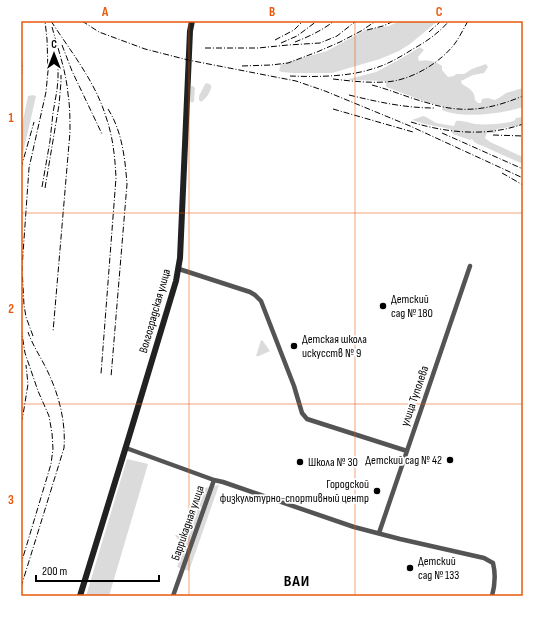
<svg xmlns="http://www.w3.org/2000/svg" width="544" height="617" font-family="'Sofia Sans Condensed',sans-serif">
<rect width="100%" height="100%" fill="#fff"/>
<path fill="#dbdbdb" d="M400,21H438L410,44L399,51L380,59L332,73H293L282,72L279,71L281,64L327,51L365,30L389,26Z
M420,47L424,50L418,57L419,61C427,59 436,61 442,66V70L448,77L454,76L456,74H464L472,69L486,64L488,67L484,73L473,75L461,81L462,84C469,88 475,91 475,100L478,103H481L482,99L488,98L495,100L499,98L506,93L523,88V107C502,114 463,119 442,110L443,106L429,103L389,88L386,87V81L349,80V79L376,72L402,58Z
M207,83L211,85C212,91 206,99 201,102L199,100V96L205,84Z
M191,86H193L195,88L194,101L192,103L190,101Z
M33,95L36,96L21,162V130L28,96Z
M423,116L426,117L436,123L454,126L456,121C462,120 469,123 475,124C488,125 502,124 514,121L516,118L523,117V125L497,129L495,133H487L485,138L490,142L523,157V164L483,146C478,144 474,143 472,139L470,140L453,134L450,129L425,124L412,120Z
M261,340L263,341L270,351L259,356H256Z
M127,459L148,464L109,596H86Z
M219,485L189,571L177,567L184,549L175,535L188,536L205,488Z"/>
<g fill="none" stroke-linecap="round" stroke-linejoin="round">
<path stroke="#545454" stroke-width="4.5" d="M179,269L250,292L255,295L261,301L294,386L302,413L307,419L407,451
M126,448L214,480L223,482L354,527L400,539L484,558L493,563C496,575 495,585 492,596
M379,533L470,266
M173,596L214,480"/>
<path stroke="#212121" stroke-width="6" d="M80,596L128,440L176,281L180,258L190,31L192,21"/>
<path stroke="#000" stroke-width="1" stroke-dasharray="6 2 1 2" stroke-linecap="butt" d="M51,21C71,52 95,81 106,117C113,137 115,157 116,178L101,374
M82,21L99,32L145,49L188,60L296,81L325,91L410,126L523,178
M52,27C58,49 66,71 68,94C70,107 70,119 70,132L53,332
M367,30L383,26L394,21
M429,32L441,21
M275,40L294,30L303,21
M295,42C308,37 323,30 334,21
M281,43L297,36L317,21
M62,45L72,71L102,134
M205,48H258L288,45L320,43L337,36L356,21
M21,50L22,70L21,81
M242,66L271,65L288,63L317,52L340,42L361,31L376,21
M290,76C316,77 347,77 372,69C387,65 400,57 413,49C426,42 440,32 449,21
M333,79C350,81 368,83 385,82C410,81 441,63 456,42C460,36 464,28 468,21
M372,85C391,90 409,98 428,103C463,114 489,110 523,96
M349,95C378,102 405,108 435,108
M108,109C122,131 125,158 127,184L111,377
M333,109L413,132
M411,122C447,133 487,137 523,124
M442,133L523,169
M493,135L523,136
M21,168L34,122
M502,173L523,185
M42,187L50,141L53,113L57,90L58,79V61
M45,188L59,105L61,82V75
M21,328L25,353L38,391L49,416L52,433L53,449L51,464L21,564
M33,336L26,317L24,305L22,268L29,168L46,92L48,71L47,39L45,21
M21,423L23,415L28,384L26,365
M21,587L64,448C66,420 58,392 46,368C40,356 32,344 28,332"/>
</g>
<path fill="none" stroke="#e8590c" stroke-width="1" stroke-opacity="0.55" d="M189,21V596M355,21V596M21,213H523M21,404H523"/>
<g fill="#000" stroke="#fff" stroke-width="1.5">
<circle cx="383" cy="306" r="4"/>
<circle cx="294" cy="346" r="4"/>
<circle cx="450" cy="460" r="4"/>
<circle cx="300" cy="462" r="4"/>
<circle cx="377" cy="491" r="4"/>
<circle cx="410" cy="568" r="4"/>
</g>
<g text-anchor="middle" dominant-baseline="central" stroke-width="3.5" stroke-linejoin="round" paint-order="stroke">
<g font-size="12" fill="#000" stroke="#fff" text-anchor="start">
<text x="391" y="299">Детский<tspan x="391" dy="14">сад № 180</tspan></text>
<text x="302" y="339">Детская школа<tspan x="302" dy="14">искусств № 9</tspan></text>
<text x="442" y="460" text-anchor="end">Детский сад № 42</text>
<text x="308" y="462">Школа № 30</text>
<text x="369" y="484" text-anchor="end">Городской<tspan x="369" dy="14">физкультурно-спортивный центр</tspan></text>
<text x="418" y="561">Детский<tspan x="418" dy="14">сад № 133</tspan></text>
</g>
<g font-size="12" fill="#000" stroke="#fff">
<text transform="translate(155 311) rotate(-74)">Волгоградская улица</text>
<text transform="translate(415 396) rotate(-71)">улица Туполева</text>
<text transform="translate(188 523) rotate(-71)">Баррикадная улица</text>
</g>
<g font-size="16" font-weight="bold" letter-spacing="1" fill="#000" stroke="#fff">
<text x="297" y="581">ВАИ</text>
</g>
</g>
<rect width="544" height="617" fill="none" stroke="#ffffff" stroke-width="44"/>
<g transform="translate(54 54)" stroke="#ffffff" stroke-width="3" paint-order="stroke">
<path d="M0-3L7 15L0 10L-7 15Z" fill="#000000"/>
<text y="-6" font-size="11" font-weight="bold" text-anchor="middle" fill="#000000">С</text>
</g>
<path d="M36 575v6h123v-6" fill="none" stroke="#000000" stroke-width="2"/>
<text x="42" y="575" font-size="12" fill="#000000" stroke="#ffffff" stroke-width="3" paint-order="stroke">200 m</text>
<rect x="22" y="22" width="500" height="573" fill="none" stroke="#e8590c" stroke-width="1.5"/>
<g font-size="13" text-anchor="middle" font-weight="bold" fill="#e8590c">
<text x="105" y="16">A</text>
<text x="272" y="16">B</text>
<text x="439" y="16">C</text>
<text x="11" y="122">1</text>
<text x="11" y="313">2</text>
<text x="11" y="504">3</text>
</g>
</svg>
